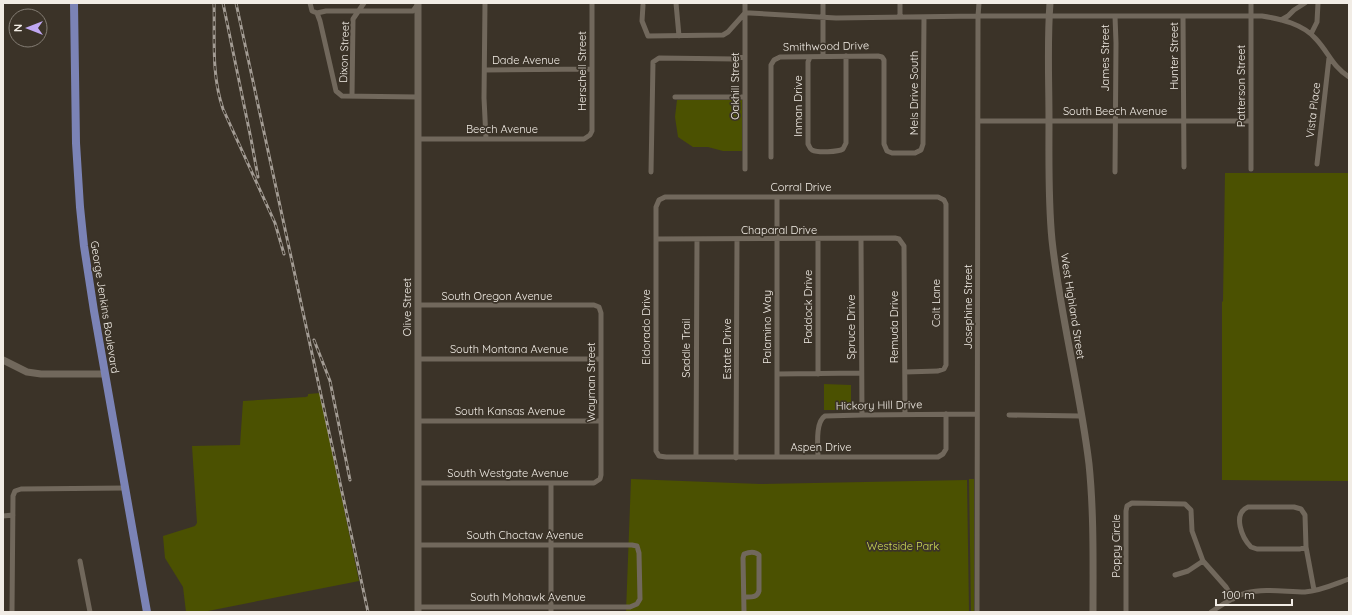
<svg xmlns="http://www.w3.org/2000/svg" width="1352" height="615" font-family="Quicksand,sans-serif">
<rect width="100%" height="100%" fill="#3b3328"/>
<path fill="#4b5101" d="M677,100H742V151H723L708,147H693L678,137L675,117Z
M1225,173H1349V481L1222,480V302L1223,301Z
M824,384L851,385V410H824Z
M320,393L359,581L203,612H186L183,587L165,558L163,536L195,526L197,523L192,446L240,445L243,401L306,397L308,396V394Z
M631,479L760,484L967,480L969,612H626Z
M969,479H974V612H971Z"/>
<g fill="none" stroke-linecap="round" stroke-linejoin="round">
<path stroke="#71685c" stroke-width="5" d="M310,3L312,11L317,13L320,21L336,91L342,96L418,97
M485,3L484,98L486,139
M676,3L679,36
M823,3V56
M900,3V17
M1251,3V169
M643,5L642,21L648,36L723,35L728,32L745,13H750L836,18L978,16H1262C1281,19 1303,24 1316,39C1329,53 1332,66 1349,77
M317,13L326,11H413L418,4
M1183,16L1184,167
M1281,20L1288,16L1294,10L1305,3
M1311,34L1317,22L1318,3
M810,57L808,62V144C810,147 809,148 812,150C818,153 838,152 843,149L846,143V56
M485,70L592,69
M352,96L353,19L364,3
M675,97H745
M978,121H1251
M418,139H584L590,135L592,131V3
M771,157V65L774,60L780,57L878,56L882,57L884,60V144L887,151L892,153H915L921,150L923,144L924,17
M1317,164L1329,58
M745,169V3
M651,172L653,62L659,58L735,59L745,56
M1115,172L1116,43L1115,16
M777,197V457
M656,239L895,238L899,239L904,246L905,414
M861,239L862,415
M418,359H601
M905,372L938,371L944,369L946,365V204L944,200L938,197H665L659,200L656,207V451L659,456L666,457H938L943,454L946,449V414
M777,374L861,373
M818,374V239
M1009,415L1081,416
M418,421H601
M696,457L697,240
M818,457C818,447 815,422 825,416L862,415L977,414
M736,458L737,240
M418,483H594L600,479L601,475V313L599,307L594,305H418
M3,516L13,515
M418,545H632L637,546L639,553L640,599L637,604L630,607H418
M1306,547L1300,549H1257L1251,547C1242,538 1232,514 1248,507H1294L1301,509L1305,515L1306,547L1314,590
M80,561L90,612
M1175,575L1188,571L1203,561
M12,612L13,496L15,491L21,489L125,488
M551,612V483
M744,612L743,558L744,554C749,552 755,551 759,555V591C757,598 751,597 744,597
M977,612L978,16L979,3
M1126,612V511L1127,506L1132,503L1185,504L1191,510L1192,531L1203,561L1226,587L1233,599
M1211,612C1222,605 1234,596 1246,593C1265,588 1286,592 1305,592C1320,591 1335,584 1349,579"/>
<path stroke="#71685c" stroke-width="7" d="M418,3V612
M1050,3C1047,42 1049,81 1049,120C1049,160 1048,200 1052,240C1060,315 1080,389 1089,464C1094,513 1093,563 1093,612
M3,360L27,372L41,374H104"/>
<path stroke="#7b83b6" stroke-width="8" d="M74,3L76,143L80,207L84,246L94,311L147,612"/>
<defs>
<path id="rail" d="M214,3C215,39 211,74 223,109L275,223L284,254
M223,3L251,139L258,177
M236,3L368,612
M314,340L330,381L350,480"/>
</defs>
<use href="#rail" stroke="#a39c94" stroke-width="3"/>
<use href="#rail" stroke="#3b3328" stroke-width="1.5" stroke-dasharray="4.5" stroke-linecap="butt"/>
</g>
<g text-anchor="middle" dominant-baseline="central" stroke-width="3.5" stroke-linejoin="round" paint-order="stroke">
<g font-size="11" fill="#f1ece5" stroke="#3b3328">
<text transform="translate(826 46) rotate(-1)">Smithwood Drive</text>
<text transform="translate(344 52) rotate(-88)">Dixon Street</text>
<text transform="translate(1174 56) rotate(-90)">Hunter Street</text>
<text transform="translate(1105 58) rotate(-90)">James Street</text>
<text x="526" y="60">Dade Avenue</text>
<text transform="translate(582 71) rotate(-90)">Herschell Street</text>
<text transform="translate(735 86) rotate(-90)">Oakhill Street</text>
<text transform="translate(1241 86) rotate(-90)">Patterson Street</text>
<text transform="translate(914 93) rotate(-90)">Mels Drive South</text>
<text transform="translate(798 106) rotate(-90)">Inman Drive</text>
<text transform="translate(1313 110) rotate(-83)">Vista Place</text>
<text x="1115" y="111">South Beech Avenue</text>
<text x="502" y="129">Beech Avenue</text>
<text x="801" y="187">Corral Drive</text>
<text x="779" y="230">Chaparal Drive</text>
<text x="497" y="296">South Oregon Avenue</text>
<text transform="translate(936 303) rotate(-90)">Colt Lane</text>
<text transform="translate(1073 306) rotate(81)">West Highland Street</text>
<text transform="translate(105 307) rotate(81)">George Jenkins Boulevard</text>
<text transform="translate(407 307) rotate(-90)">Olive Street</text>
<text transform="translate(808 307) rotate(-90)">Paddock Drive</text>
<text transform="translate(968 307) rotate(-90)">Josephine Street</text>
<text transform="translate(646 327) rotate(-90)">Eldorado Drive</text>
<text transform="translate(767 327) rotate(-90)">Palamino Way</text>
<text transform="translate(851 327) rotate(-90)">Spruce Drive</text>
<text transform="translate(894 327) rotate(-90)">Remuda Drive</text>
<text transform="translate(686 348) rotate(-90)">Saddle Trail</text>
<text x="509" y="349">South Montana Avenue</text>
<text transform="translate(727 349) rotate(-90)">Estate Drive</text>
<text transform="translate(591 382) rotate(-90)">Wayman Street</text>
<text transform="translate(879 405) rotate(-1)">Hickory Hill Drive</text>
<text x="510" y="411">South Kansas Avenue</text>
<text x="821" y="447">Aspen Drive</text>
<text x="508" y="473">South Westgate Avenue</text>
<text x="525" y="535">South Choctaw Avenue</text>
<text transform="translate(1116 546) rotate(-90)">Poppy Circle</text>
<text x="528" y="597">South Mohawk Avenue</text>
</g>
<g font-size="11" fill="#d0de57" stroke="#3b3328">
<text x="903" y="546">Westside Park</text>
</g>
</g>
<rect width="1352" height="615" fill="none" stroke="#f1ece5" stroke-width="8"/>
<g transform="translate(28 28) rotate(270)"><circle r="19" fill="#3b3328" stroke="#847d74"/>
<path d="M0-3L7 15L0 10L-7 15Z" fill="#c0a8f3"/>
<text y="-6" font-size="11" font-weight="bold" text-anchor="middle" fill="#f1ece5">N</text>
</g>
<path d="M1216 599v6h76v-6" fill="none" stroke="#f1ece5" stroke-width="2"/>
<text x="1222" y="599" font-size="12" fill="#f1ece5" stroke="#3b3328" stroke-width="3" paint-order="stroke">100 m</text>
</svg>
